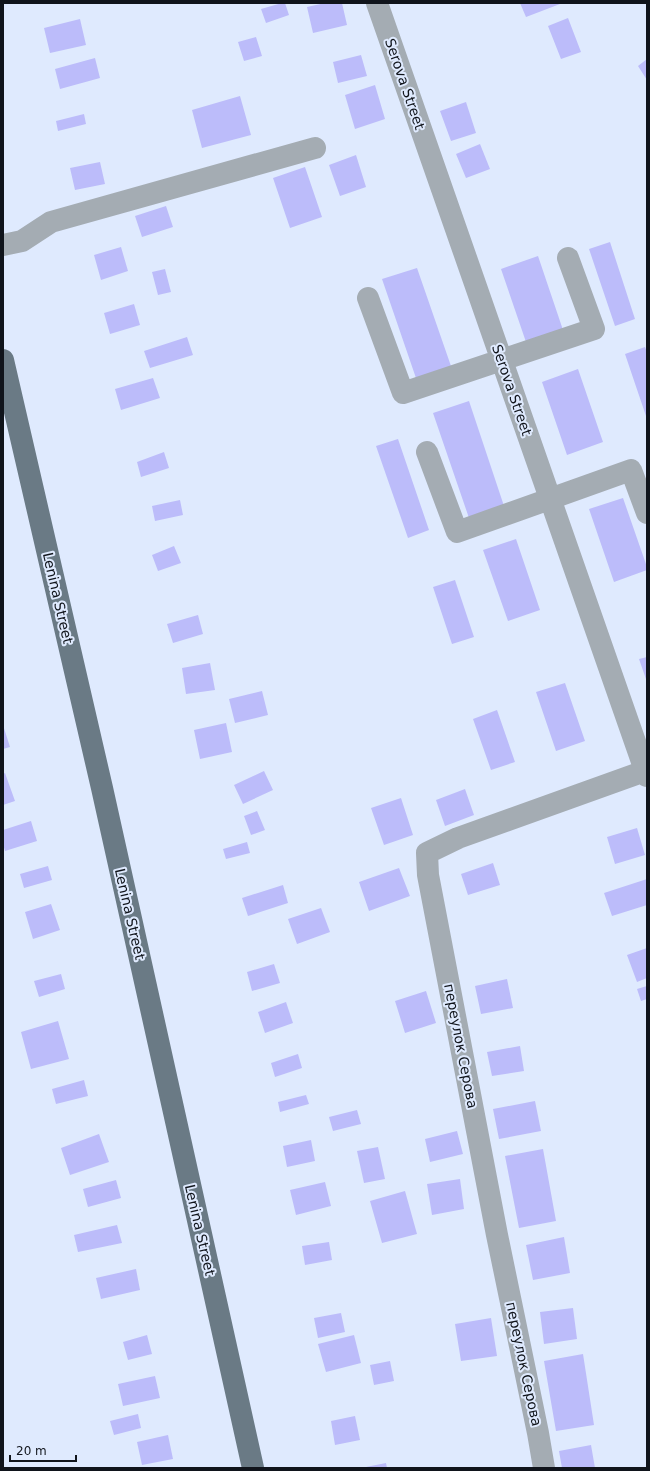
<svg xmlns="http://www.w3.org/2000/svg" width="650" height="1471" font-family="'DejaVu Sans',sans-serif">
<rect width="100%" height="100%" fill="#dfeafe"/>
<path fill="#bcbcfa" d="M282,3H285L289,15L266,23L261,9Z
M325,3H342L347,25L313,33L307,7Z
M520,3H559L560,4L526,17Z
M568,18L581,52L561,59L548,26Z
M80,19L86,45L50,53L44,28Z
M256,37L262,56L244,61L238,42Z
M361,55L367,76L338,83L333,62Z
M95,58L100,78L60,89L55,69Z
M647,59V80L638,66Z
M375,85L385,119L355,129L345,95Z
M240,96L251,135L202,148L192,110Z
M466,102L476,133L451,141L440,111Z
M84,114L86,124L58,131L56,121Z
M480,144L490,169L466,178L456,154Z
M356,155L366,187L340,196L329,165Z
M100,162L105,184L75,190L70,168Z
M305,167L322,217L290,228L273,178Z
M166,206L173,227L142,237L135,216Z
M610,242L635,319L615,326L589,249Z
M121,247L128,271L101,280L94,255Z
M538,256L563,330L526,342L501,269Z
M417,268L452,369L417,381L382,279Z
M165,269L171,292L158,295L152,272Z
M134,304L140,325L110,334L104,313Z
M187,337L193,355L150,368L144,351Z
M645,347L647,352V419L625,354Z
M578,369L603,442L567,455L542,382Z
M153,378L160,398L121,410L115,389Z
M469,401L504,506L469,518L433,413Z
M398,439L429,530L408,538L376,446Z
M164,452L169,468L141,477L137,462Z
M623,498L647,567V570L614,582L589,509Z
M180,500L183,515L155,521L152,506Z
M516,539L540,610L508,621L483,550Z
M174,546L181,563L158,571L152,555Z
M455,580L474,637L452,644L433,587Z
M198,615L203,634L173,643L167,624Z
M647,657V682L639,659Z
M210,663L215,690L186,694L182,668Z
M565,683L585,741L556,751L536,692Z
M262,691L268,715L235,723L229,699Z
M497,710L515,762L491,770L473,719Z
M226,723L232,752L200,759L194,730Z
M3,725L10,747L3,749Z
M264,771L273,790L243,804L234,785Z
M5,773L15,801L3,805V774Z
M465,789L474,815L445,826L436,800Z
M401,798L413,835L384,845L371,808Z
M257,811L265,830L251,835L244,816Z
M31,821L37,841L5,851L3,844V830Z
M637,828L645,855L615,864L607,837Z
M247,842L250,853L226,859L223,849Z
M493,863L500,885L468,895L461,874Z
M48,866L52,880L24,888L20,874Z
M399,868L410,896L369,911L359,882Z
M647,879V905L612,916L604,893Z
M283,885L288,903L248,916L242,898Z
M51,904L60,930L33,939L25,912Z
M321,908L330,932L297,944L288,919Z
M647,948V978L637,982L627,955Z
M274,964L280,983L252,991L247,972Z
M61,974L65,989L39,997L34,981Z
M507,979L513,1008L481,1014L475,986Z
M647,986V999L641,1001L637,989Z
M426,991L436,1023L405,1033L395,1001Z
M286,1002L293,1023L265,1033L258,1012Z
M58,1021L69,1059L31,1069L21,1032Z
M520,1046L524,1071L492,1076L487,1052Z
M298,1054L302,1068L275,1077L271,1063Z
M84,1080L88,1096L56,1104L52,1089Z
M306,1095L309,1104L280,1112L278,1102Z
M535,1101L541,1131L499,1139L493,1109Z
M357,1110L361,1124L333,1131L329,1117Z
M457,1131L463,1154L430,1162L425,1139Z
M99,1134L109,1162L70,1175L61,1148Z
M311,1140L315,1161L287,1167L283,1146Z
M378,1147L385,1179L364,1183L357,1151Z
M543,1149L556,1221L519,1228L505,1156Z
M460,1179L464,1209L432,1215L427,1184Z
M116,1180L121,1198L88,1207L83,1189Z
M325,1182L331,1206L296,1215L290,1190Z
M405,1191L417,1234L382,1243L370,1201Z
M117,1225L122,1243L78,1252L74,1235Z
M564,1237L570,1273L533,1280L526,1245Z
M329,1242L332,1260L305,1265L302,1246Z
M136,1269L140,1290L101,1299L96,1278Z
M573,1308L577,1339L544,1344L540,1312Z
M341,1313L345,1332L318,1338L314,1318Z
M491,1318L497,1356L461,1361L455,1324Z
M147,1335L152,1354L128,1360L123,1342Z
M354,1335L361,1363L326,1372L318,1344Z
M583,1354L594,1425L556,1431L544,1361Z
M390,1361L394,1381L374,1385L370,1365Z
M155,1376L160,1398L123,1406L118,1384Z
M138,1414L141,1428L114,1435L110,1421Z
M355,1416L360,1440L335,1445L331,1421Z
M168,1435L173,1459L142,1465L137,1442Z
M591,1445L595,1468H562L559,1451Z
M386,1463L387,1468H366V1467Z"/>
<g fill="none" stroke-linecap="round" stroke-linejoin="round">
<path stroke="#a4acb3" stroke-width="22" d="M377,3L647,776
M3,245L22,241L51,222L315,148
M368,298L403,393L594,329L568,258
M427,452L457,532L631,470L647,513
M544,1468L538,1433L497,1235L428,875L427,853L458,838L645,771"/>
<path stroke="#6a7a85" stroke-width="22" d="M3,360L102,788L253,1468"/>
</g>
<g text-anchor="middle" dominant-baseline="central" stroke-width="4" stroke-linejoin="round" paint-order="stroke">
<g font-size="14" fill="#10141b" stroke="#dfeafe">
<text transform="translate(405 84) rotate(71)">Serova Street</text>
<text transform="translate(512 390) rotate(71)">Serova Street</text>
<text transform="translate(58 598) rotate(77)">Lenina Street</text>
<text transform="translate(130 914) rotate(77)">Lenina Street</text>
<text transform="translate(461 1046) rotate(79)">переулок Серова</text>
<text transform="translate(200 1230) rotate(77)">Lenina Street</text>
<text transform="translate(524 1364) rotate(78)">переулок Серова</text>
</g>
</g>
<rect width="650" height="1471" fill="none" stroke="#10141b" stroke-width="8"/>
<path d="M10 1455v6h66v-6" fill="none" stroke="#10141b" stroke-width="2"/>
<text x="16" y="1455" font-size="12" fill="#10141b" stroke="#dfeafe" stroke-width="3" paint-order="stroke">20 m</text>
</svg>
